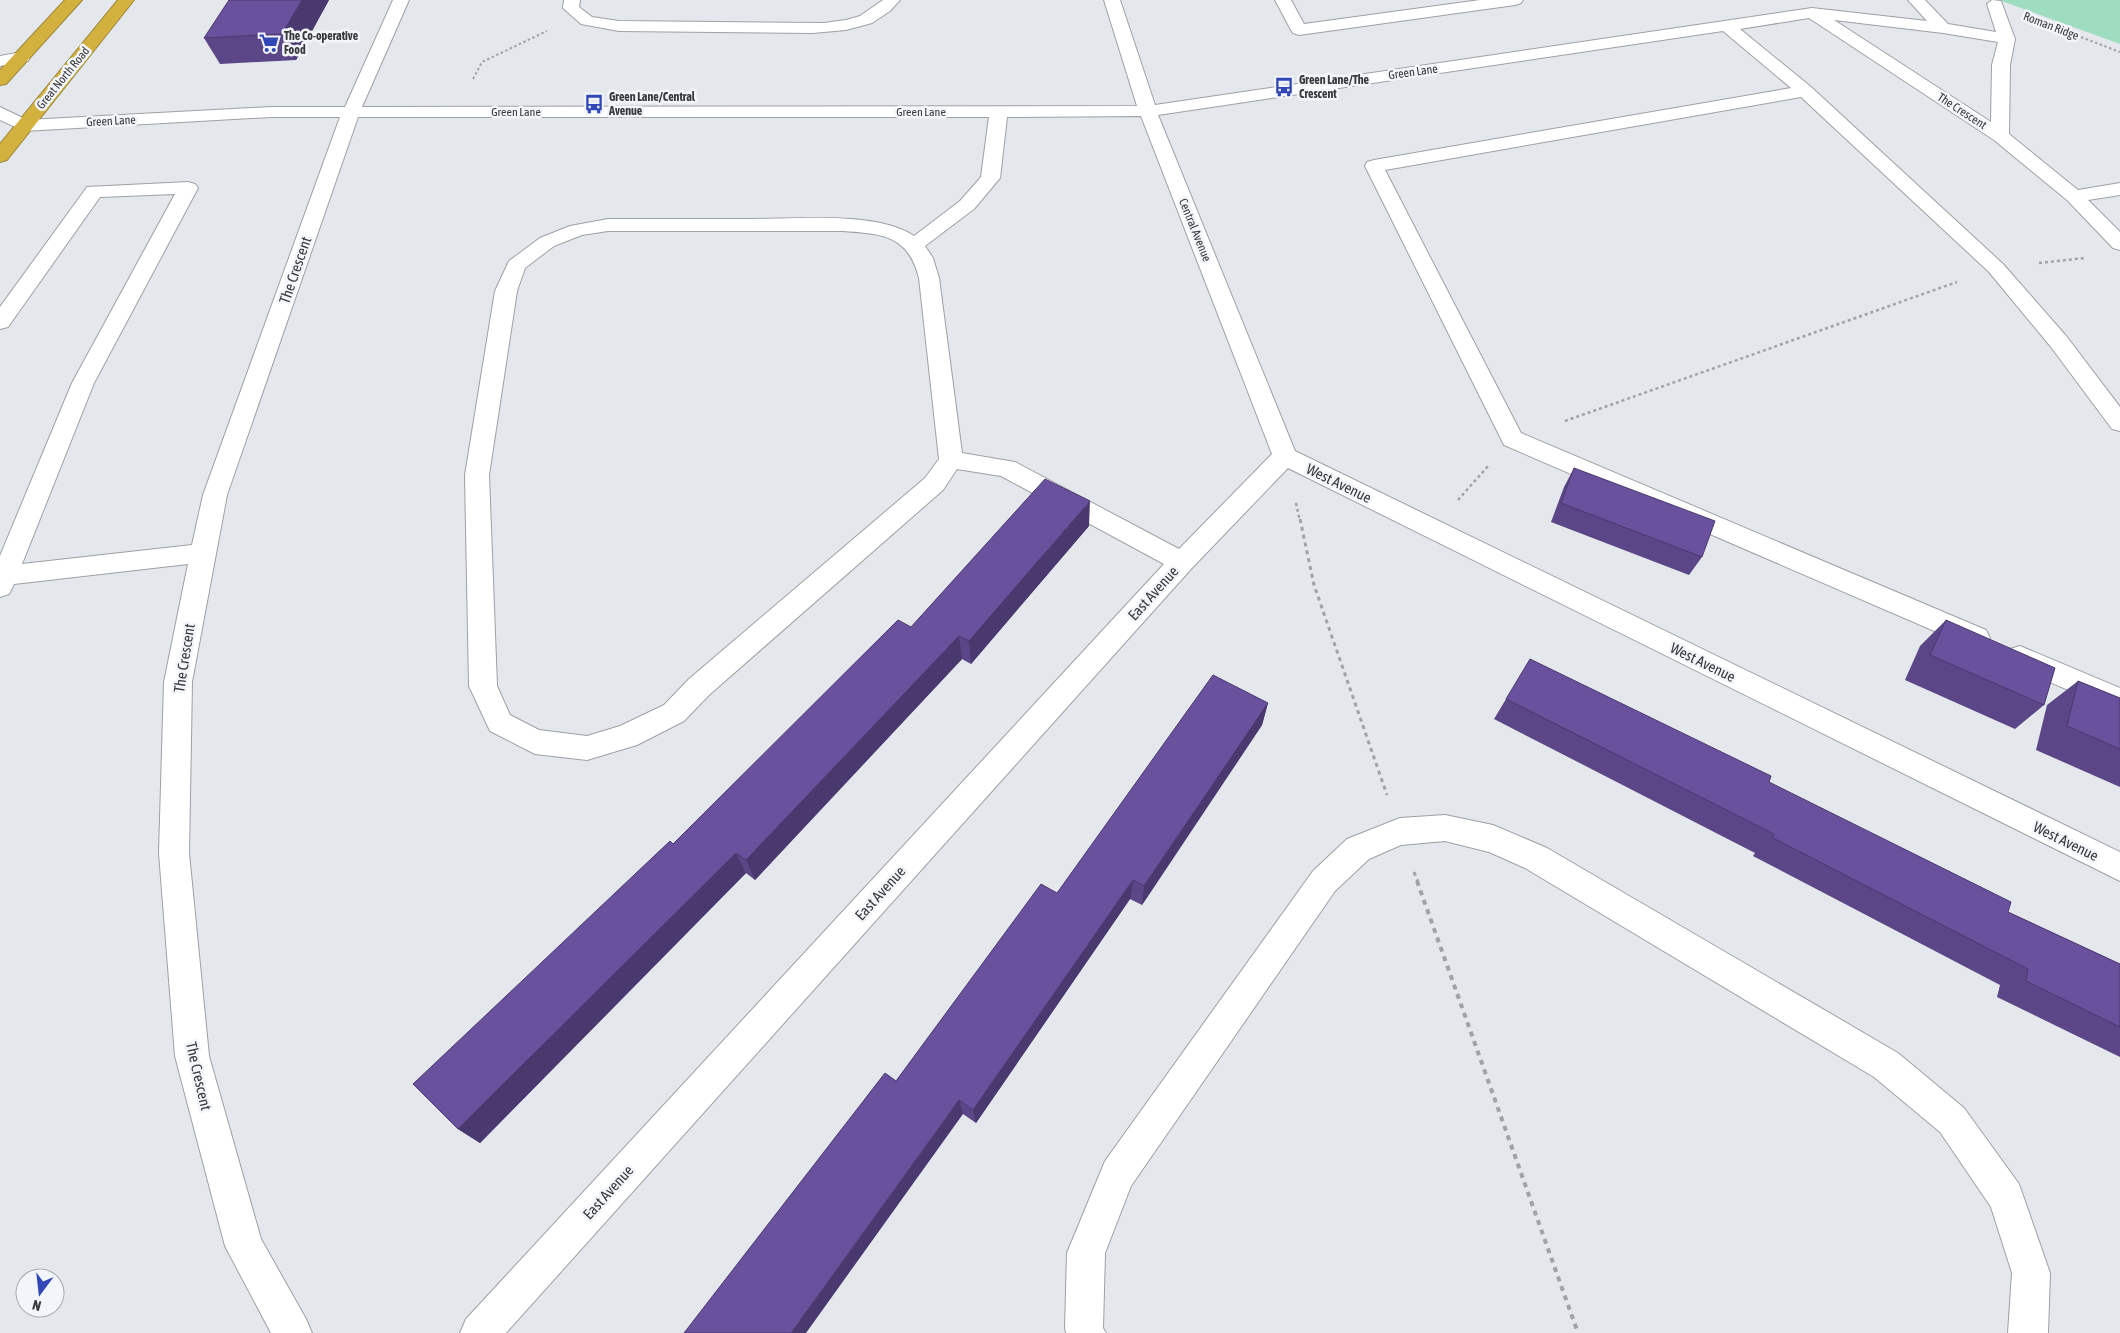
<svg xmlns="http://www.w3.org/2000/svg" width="2120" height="1333" font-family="'Asap Condensed',sans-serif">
<rect width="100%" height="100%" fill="#e4e8ed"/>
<path fill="#9fddc0" d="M1999,0H2120V44Z"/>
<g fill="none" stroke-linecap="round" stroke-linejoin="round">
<defs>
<path id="minor" d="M393,0H409L362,107L1137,106L1104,0H1120L1155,105L1812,8L1927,21L1908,0H1925L1948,24L1996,32L1987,4L1992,0L2001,1L2015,39L2010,65L2009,134L2078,190L2120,183V195L2088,200L2120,232V250L2113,248L2067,200L1994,140L1809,18L1740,29L1811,87L2003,264L2067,337L2120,407V431L2112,429L2051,347L1989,272L1801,97L1385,170L1521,433L1986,630L1990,638L1986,646L1976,649L1504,445L1365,166L1367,162L1374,160L1791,88L1723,31L1158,115L1295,451L2120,852V881L1288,468L1191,569L506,1333H460L466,1319L1164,564L1001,476L957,469L943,490L709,695L684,721L637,745L587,760L535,754L490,731L469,686L465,475L495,291L509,261L540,238L570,226L608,219C656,219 704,219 753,219C796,219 877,211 914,236L960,201L981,177L989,117H358L227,495L192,682L189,853L209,1056L261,1239L306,1319L312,1333H271L225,1246L175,1056L159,853L164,682L188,564L14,584L9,594L0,597V556L72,383L175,194L100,197L8,327L0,329V307L87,187L188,182L195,184L198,188L94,383L22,564L192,545L203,495L340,117H271L24,131L0,120V107L27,120L271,107H345ZM1834,20L1943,33L1998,42L1992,65L1991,122ZM1141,116L1272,454L1179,549L1015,462L962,453L939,278L933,258L925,246L974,209L1000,178L1007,117ZM608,231H843C883,234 908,235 919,278L939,459L925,478L689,679L664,705L620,726L587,736L539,730L510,715L497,686L489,475L517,291L525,268L554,246L582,235Z
M564,0H580L579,7L592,17L619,21L824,23L846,20L860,16L883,0H900L890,11L872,23L846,30L813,33L619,31L581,24L563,8Z
M1275,0H1291L1304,24L1480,0H1523L1521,3L1515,5L1299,35L1293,33L1291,30Z
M22,52L28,53L30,57L28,61L0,66V56Z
M2020,646L2120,688V712L2010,665L2006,657L2010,649Z
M1445,815L1493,825L1547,848L1898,1053L1964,1108L2019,1184L2050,1273L2048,1333H2008L2012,1273L1991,1207L1940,1132L1874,1077L1525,868L1489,852L1445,841L1401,845L1369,859L1335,891L1131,1186L1105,1253L1103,1328L1106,1333H1066L1065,1328L1067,1253L1105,1161L1313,871L1347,839L1400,818Z"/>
<path id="highway" d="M65,0H82L6,84L0,85V70Z
M118,0H134L7,160L0,162V144Z"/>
</defs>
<use href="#minor" stroke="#9da0a5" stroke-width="2"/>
<use href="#highway" stroke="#9c873d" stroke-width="2"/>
<path stroke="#a0a2a6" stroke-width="2" stroke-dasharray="2.5 2.5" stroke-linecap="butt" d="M2039,21L2120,52
M473,79L482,62L547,31"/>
<path stroke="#a0a2a6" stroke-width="2.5" stroke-dasharray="3 3" stroke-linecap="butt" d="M2039,263L2085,258
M1565,421L1957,282
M1458,500L1489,465
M1296,503L1300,521"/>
<path stroke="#a0a2a6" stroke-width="3" stroke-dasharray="4 4" stroke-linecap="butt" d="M1300,519L1314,585L1387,795
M1414,872L1418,882"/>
<path stroke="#a0a2a6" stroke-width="4" stroke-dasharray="5 5" stroke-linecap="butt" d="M1417,881L1578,1333"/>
<use href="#minor" fill="#fff" fill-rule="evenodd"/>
<use href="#highway" fill="#d2b13e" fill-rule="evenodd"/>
</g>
<path fill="#5b4687" d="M329,0L296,60L220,64L204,38Z
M1574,468L1702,557L1689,575L1551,522L1564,487Z
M1089,526L971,664L962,659L755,880L746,873L480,1143L458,1129L673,844L911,627Z
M1946,620L2044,705L2015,729L1905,680L1920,646Z
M2078,681L2120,698V787L2036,750L2047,705Z
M1506,699L1769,782L2008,912L2120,964V1057L1997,997L2000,985L1753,856L1755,853L1494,719Z
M1268,703L1262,725L1142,905L1130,899L976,1123L963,1114L896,1081L1057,893Z"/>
<path fill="#4a396e" d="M302,0H329L296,60L282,34Z
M1090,501L1089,526L971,664L969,641Z
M959,636L962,659L755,880L746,860Z
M1268,703L1262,725L1142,905L1144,886Z
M736,853L746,873L480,1143L458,1129Z
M1133,880L1130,899L976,1123L973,1110Z
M959,1100L963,1114L806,1333H791Z"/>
<path fill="#6a519d" stroke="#4a396e" d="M229,0H302L282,34L204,38Z
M1574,468L1715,521L1702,557L1561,503Z
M1045,479L1090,501L969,641L959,636L746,860L736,853L458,1129L413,1084L670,841L673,844L898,620L911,627Z
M1946,620L2055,668L2044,705L1930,655Z
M1530,659L1771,776L1769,782L2011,902L2008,912L2120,964V1027L2026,981L2028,969L1773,838L1774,834L1506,699Z
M1213,675L1268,703L1144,886L1133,880L973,1110L959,1100L791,1333H684L885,1073L896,1081L1041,884L1057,893Z
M2078,681L2120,698V749L2067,726Z"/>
<defs>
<symbol id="supermarket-bare" viewBox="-9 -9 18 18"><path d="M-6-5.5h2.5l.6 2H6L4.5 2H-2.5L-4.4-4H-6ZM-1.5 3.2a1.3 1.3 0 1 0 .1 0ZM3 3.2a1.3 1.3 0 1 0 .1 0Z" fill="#3147b8" stroke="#f2f5fa" stroke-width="2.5" paint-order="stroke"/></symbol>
<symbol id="bus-bare" viewBox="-9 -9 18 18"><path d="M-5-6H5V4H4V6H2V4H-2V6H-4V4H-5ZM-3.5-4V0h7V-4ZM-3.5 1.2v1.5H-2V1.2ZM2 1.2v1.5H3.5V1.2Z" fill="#3147b8" stroke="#f2f5fa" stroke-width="2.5" paint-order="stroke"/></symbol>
</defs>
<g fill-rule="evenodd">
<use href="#supermarket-bare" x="255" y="29" width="28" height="28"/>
<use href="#bus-bare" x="1270" y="73" width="28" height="28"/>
<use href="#bus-bare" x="580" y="90" width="28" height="28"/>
</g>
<g text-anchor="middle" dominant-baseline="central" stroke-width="5" stroke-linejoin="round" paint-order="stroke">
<g font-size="12" fill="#38393b" stroke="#f2f5fa">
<text transform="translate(2051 26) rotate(21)">Roman Ridge</text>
<text transform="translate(1413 72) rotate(-8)">Green Lane</text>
<text transform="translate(63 78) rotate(-51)">Great North Road</text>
<text transform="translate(1962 111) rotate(33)">The Crescent</text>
<text x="516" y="112">Green Lane</text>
<text x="921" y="112">Green Lane</text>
<text transform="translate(111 121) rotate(-3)">Green Lane</text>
<text transform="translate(1195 230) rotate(68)">Central Avenue</text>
</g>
<g font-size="12" font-weight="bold" fill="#38393b" stroke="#f2f5fa" text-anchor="start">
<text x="284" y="36">The Co-operative<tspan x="284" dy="14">Food</tspan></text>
<text x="1299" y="80">Green Lane/The<tspan x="1299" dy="14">Crescent</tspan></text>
<text x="609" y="97">Green Lane/Central<tspan x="609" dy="14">Avenue</tspan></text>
</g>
<g font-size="15" fill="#38393b" stroke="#f2f5fa">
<text transform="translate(295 270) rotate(-71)">The Crescent</text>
<text transform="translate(1339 483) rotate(26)">West Avenue</text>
<text transform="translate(1153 593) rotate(-48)">East Avenue</text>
<text transform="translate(184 658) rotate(-81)">The Crescent</text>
<text transform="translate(1703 662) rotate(26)">West Avenue</text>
<text transform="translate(2066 841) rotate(26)">West Avenue</text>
<text transform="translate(880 893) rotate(-48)">East Avenue</text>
<text transform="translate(199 1076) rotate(77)">The Crescent</text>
<text transform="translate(608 1192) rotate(-48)">East Avenue</text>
</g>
</g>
<g transform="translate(40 1293) rotate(195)"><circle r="24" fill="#f2f5fa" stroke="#a8aaae"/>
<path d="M0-4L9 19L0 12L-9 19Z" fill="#3147b8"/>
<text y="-8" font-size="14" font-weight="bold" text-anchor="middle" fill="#38393b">N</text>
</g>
</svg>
